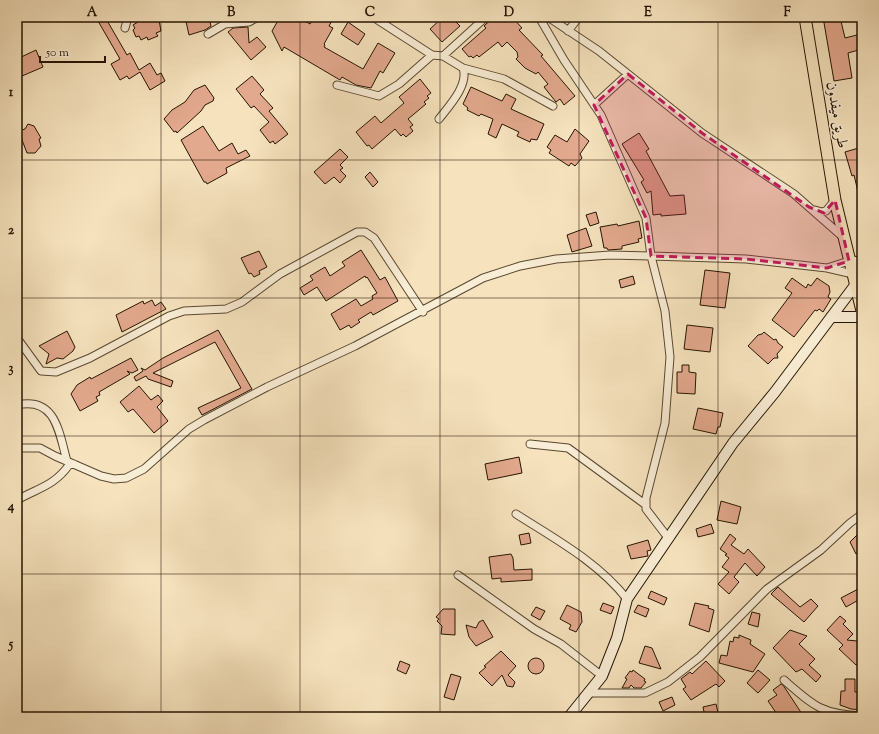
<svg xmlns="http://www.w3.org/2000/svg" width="879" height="734" font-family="'Sorts Mill Goudy',Amiri,serif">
<rect width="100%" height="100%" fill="#f6e3be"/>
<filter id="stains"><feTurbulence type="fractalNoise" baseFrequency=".005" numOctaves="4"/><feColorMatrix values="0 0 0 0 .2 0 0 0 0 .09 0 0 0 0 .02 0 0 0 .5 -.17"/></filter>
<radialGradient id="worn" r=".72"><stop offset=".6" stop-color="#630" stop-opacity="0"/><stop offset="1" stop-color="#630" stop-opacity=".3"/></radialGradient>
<path fill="#e3a98e" stroke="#251400" d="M105,17L127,55L130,53L139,70L150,63L157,75L161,73L165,81L150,90L140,72L129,79L127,76L120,80L111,64L120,59L98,21Z
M140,17H154L159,20L161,31L156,33L158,36L148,40L147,37L141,40L139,36L136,37L133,30L135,28L133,25L138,22L137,19Z
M185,17H209L211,26L205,30L189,35Z
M280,17H298L310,24L314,17H334L329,26L333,28L324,44L325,45L324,47L363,69L378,43L395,53L383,73L380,71L371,88L356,85L342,77L340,80L284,47L282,51L272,31Z
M443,17H451L460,26L442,42L430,29Z
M494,17H512L522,28L519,30L543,55L541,56L575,96L564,105L560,99L556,102L544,87L548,84L538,72L536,74L525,68L516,59L518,57L517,52L507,42L502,47L498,42L479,57L477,55L473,58L471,56L469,57L462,49L486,28L484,26Z
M823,17H840L845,38L861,34L862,49L848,53L852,78L834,81Z
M348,22L365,34L358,45L341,34Z
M248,27L249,43L257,37L266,47L251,60L228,32L233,28Z
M36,50L43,67L22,76L17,63V59Z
M252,76L264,90L260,94L273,108L269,111L288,134L275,144L273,141L270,143L260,130L269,122L254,106L251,108L236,89Z
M420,79L431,93L427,96L429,98L424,102L426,104L408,119L413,125L410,127L413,131L406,137L403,134L401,136L395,129L372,149L369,145L367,146L356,132L375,116L381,123L404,103L399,97Z
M205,85L214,98L213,101L205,105L201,111L177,133L176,131L174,132L164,119L172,110L185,102L194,90Z
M471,87L502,101L506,94L516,99L511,109L544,124L537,140L531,139L530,142L517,136L519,132L502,124L496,138L488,134L493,119L481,114L479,116L467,110L468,108L463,104Z
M28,124L34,126L41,138L39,139L41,146L35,153H27L22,140L19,131L25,129Z
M203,126L219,151L232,143L238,154L246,150L250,156L226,168L227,173L207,184L206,182H204L181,140Z
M575,129L589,141L580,154L582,158L575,166L571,163L569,166L549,153L551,150L547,147L555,135L567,142Z
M639,133L649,149L646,151L670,196L684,195L686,214L661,216V214L653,215L651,191L647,193L641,182L644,180L622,144Z
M862,147V195L859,196L854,175L852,176L845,152Z
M340,149L348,157L340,165L343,168L340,170L346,176L340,183L334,177L325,184L314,172Z
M370,172L378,182L373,187L365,177Z
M596,212L599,223L590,226L586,215Z
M639,221L642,238L638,239L639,242L622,246V249L608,250L607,248H604L600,227L617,224L618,226Z
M586,228L592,246L572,252L567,235Z
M361,250L380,280L385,277L398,301L373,315L371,312L358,320L360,322L351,328L349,325L340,330L331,314L356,299L361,306L373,299L372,296L377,293L367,277L366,278L365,276L326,301L317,287L304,295L300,288L313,280L310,276L325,267L330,276L345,266L342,262Z
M259,251L267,267L259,271L260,274L254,277L251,273L249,274L241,258Z
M705,270L730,273L725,308L700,305Z
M633,276L635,284L621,288L619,280Z
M792,278L806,288L808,284L811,286L817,278L829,286L830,292L828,297L831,299L823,312L819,309L817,311L815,310L794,337L772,320L792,293L785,288Z
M152,300L155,306L161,302L166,309L122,332L116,315L143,301L144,304Z
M687,325L713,328L710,352L684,349Z
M218,330L252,389L202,415L198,408L241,388L215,342L153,373L173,381L171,387L148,379L146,376L136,381L134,377L143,371L141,368L145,370L163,358Z
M67,331L75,347L73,351L63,359L57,358L46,364L49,354L39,346Z
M764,332L774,340L776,339L778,343L783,347L777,354L778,358H774L768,364L748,346L758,335L762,334Z
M131,358L138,370L132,373L127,371L130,374L99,392L100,395L96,397L98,401L80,411L71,394L77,385L90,377L91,379Z
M682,365H689V372L696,373L695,394L677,393V372H682Z
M139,386L151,400L158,395L163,401L157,407L168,421L154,433L133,409L128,412L120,402Z
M698,408L723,413L720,427H718L716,434L693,429Z
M519,457L522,473L488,480L485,464Z
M721,501L741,507L737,524L717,520Z
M711,524L714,533L698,537L696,529Z
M862,530V551L856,554L850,542Z
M529,533L531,543L521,545L519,535Z
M730,534L736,539L731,545L744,554L748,549L765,567L757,576L745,563L734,577L739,582L729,594L718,584L729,572L722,567L729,558L725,555L727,554L720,549Z
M648,540L651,550L647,551L648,556L631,559L627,546Z
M511,554L513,558L514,570L532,569V580L501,582V578L492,579L489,557Z
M778,587L800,607L811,599L818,606L804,622L771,594Z
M862,587V598L846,607L841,598Z
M651,591L667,598L664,605L648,598Z
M603,603L614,607L611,614L600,610Z
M695,603L709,606L708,608L714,610L709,632L689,625Z
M567,605L581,612L582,622L576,632L569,629L571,625L560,619Z
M638,605L649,609L646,617L634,612Z
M536,607L545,611L540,620L531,615Z
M443,609H455V635L441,634L442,626L437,621L439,619L436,617Z
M752,612L760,614L758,627L748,624Z
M840,616L846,621L843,624L853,634L847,640L857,641L862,649V663L856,665L839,649L843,645L827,630Z
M483,620L493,637L476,646L469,637L466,625L476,628L479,622Z
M790,630L807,636L799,644L815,659L809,665L821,676L816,682L802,669L796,672L773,648Z
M739,635L751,640L750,644L765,654L753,672L719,663L721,655L727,656L730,641L733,642L734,637L739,638Z
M645,646L652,648L661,669L639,663Z
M501,651L516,666L508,675L515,682L513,687L507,686L502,675L492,686L479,673L486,667L484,666Z
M528 666a8 8 0 1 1 16 0a8 8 0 1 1-16 0Z
M400,661L410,665L406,674L397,670Z
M706,661L725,681L719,687L716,684L691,700L683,689L686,687L681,679L690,672L692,674Z
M633,670L645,679L644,681L646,682L641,688H634L631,685L629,688H622L627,679L625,678L630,671L632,672Z
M758,670L770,680L758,693L747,683Z
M451,674L461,677L454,700L444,697Z
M845,679H855V692H862V710L851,709L840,705L841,691H845Z
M781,684L783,685L804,717H779L768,701L777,695L773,690Z
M672,697L675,705L663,711L659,702Z
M716,704L719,717H705L703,707Z"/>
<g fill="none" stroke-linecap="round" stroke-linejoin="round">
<defs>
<path id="street" d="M373,17L432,55
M539,17L564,60L601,115L646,218L651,256L665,311L670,357L665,423L646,498V509L669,539
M548,17L599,51L702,133L794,194L843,237
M125,28L128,17
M568,31L579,17
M208,34L225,24L249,22L258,17
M463,68L504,79L553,106
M337,85L379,96L399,84L432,55L443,56L486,17
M594,105L628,74
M439,119C449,106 469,85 463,68L443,56
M815,210L822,212L826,211L835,200
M827,268L849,261
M17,338L41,371L56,372L90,358L169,316L184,311L226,309L242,302L280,274L357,232H365L374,238L423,312
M17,405C56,396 59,433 67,461
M530,444L568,448L646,505
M17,448H40L55,456L101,476L114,479L126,478L144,469L189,429L204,420L267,387L355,346L483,278L520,266L556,259L610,255L651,256L746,259L827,268L853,274
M17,500C38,488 54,486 69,465L74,464
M516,514C555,539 598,562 627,599
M458,575L534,629L561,644L602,676
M784,680C814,706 821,714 862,716
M590,693H645L668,682L700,657L767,589L821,550L850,523L862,514"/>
<path id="secondary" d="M849,261L862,263
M853,274L862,273
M831,317H862
M569,717L602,676L617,638L627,599L733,443L775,392L856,284"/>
<path id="primary" d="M805,17L835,200L862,311"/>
</defs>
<use href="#street" stroke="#594830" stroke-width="9"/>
<use href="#secondary" stroke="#251400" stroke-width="12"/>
<use href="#primary" stroke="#251400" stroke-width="13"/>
<use href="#street" stroke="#f9edd5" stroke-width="7"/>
<use href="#secondary" stroke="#f9edd5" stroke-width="10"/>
<use href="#primary" stroke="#f6e3be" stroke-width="11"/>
</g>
<path fill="#c2185b" fill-opacity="0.2" stroke="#c2185b" stroke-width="3" stroke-dasharray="8 5" stroke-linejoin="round" d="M628,74L702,133L809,207L824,213L835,200L849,261L827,268L746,259L651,256L646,218L594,105Z"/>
<path fill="none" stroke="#251400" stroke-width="1" stroke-opacity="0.55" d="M161,17V717M300,17V717M440,17V717M579,17V717M718,17V717M17,160H862M17,298H862M17,436H862M17,574H862"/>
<g text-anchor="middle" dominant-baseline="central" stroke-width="3" stroke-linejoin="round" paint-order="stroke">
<g font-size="15" fill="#251400" stroke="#f9edd5">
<text transform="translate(836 115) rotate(80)">طريق ميفدون</text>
</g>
</g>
<rect width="879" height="734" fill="none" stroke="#f6e3be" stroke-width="44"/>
<path d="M40 56v6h65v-6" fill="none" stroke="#251400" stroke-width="2"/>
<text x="46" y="56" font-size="12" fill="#251400" stroke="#f9edd5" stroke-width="3" paint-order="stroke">50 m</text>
<rect x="22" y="22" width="835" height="690" fill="none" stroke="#251400" stroke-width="1.5"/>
<g font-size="13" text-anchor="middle" font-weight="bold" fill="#251400">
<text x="92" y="16">A</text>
<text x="231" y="16">B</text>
<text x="370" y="16">C</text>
<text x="509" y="16">D</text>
<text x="648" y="16">E</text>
<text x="787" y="16">F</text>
<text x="11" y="96">1</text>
<text x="11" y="234">2</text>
<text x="11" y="372">3</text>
<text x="11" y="510">4</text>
<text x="11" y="648">5</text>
</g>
<rect width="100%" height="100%" filter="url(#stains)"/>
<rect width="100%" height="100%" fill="url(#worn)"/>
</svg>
